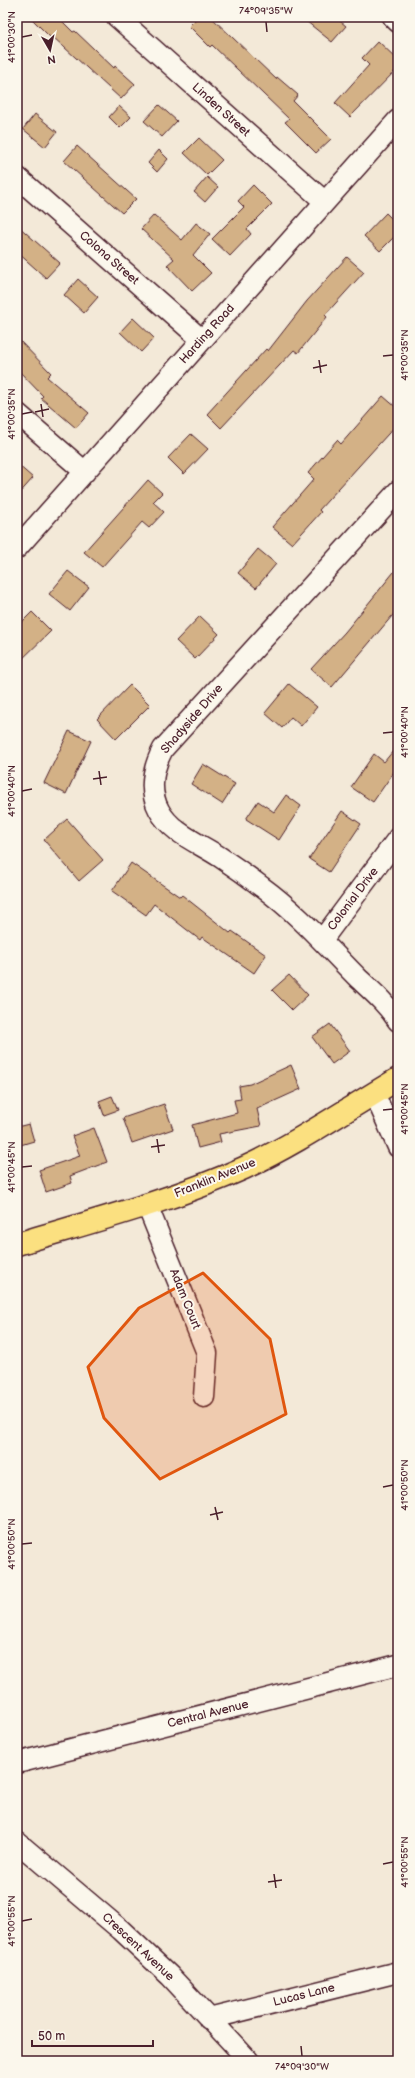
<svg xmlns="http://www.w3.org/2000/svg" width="415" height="2078" font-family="'Balsamiq Sans',sans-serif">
<rect width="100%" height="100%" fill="#f3e9d8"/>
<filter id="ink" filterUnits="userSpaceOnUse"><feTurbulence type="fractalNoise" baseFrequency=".025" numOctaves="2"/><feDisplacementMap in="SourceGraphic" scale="8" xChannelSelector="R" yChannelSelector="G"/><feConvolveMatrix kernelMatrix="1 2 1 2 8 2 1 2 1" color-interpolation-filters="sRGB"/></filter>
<g filter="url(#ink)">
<path fill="#d3b186" stroke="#4a1f2b" d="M30,17H58L73,32L75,31L114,68L115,66L135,84L121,99L53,37L52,39Z
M198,17H211L276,79L277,77L298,95L293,101L331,139L316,153L285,122L289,119L212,45L210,47L189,26Z
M301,17H335L346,26L332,42Z
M378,41L398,60V68L350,117L335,103L369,65L362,58Z
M159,105L177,121L162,137L144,121Z
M119,106L131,117L120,128L109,117Z
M35,114L57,132L45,147L23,129Z
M199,138L222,160L207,175L184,153Z
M77,146L136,199L122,213L64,161Z
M159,150L168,159L157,172L148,163Z
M207,177L218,187L205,202L194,192Z
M253,185L272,204L247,229L251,234L230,256L212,239L244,207L238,201Z
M386,213L398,225V233L380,251L364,236Z
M154,215L182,240L196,223L210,234L193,255L211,273L192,291L167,265L174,259L141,229Z
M17,225L60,263L46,278L17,252Z
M347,257L364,272L325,315L327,317L298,353L294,350L221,428L207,414L266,349L268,351L307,301Z
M78,279L98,297L84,313L64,295Z
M133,318L154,338L141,352L120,332Z
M17,338L51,373L47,377L89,413L76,428L41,398L43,396L17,369Z
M383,396L398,409V423L319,510L321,512L292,544L272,527L314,479L308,473L337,440L341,444Z
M191,434L208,449L184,474L168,458Z
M17,464L33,478L17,496Z
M148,480L162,493L153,502L164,512L149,528L142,522L102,567L84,552Z
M258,549L276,564L256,588L238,573Z
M398,567V609L332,687L311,669L345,632Z
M68,571L89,587L70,611L49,594Z
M32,612L51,631L17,664V627Z
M200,616L219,634L195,659L176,641Z
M289,684L317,707L301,726L291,717L282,728L265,713Z
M130,685L150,705L116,739L97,719Z
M69,731L91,741L66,794L44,783Z
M398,745V766L373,802L351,787L374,754L384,762Z
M203,764L235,784L222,804L191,784Z
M286,795L301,806L279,840L246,819L258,801L274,812Z
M342,811L361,824L329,872L309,859Z
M67,819L103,860L79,881L44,840Z
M131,863L180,897L182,895L230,933L232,931L266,955L254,973L202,937L200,940L154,904L146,915L112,891Z
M289,975L308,995L292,1010L272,990Z
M330,1024L350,1051L332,1064L312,1037Z
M291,1065L301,1089L257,1109L261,1126L219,1134L221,1142L198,1148L192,1125L237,1113L234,1100L241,1099L239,1086L250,1084Z
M112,1096L118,1110L104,1115L99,1101Z
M164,1104L173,1129L132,1143L123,1118Z
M29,1124L34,1141L17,1146V1127Z
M94,1128L107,1162L70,1176L72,1183L46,1192L39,1170L80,1156L72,1136Z"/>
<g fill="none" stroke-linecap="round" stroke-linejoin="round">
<defs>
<path id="minor" d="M117,17L325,202
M393,17L398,22
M17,177L202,340
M17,413L85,472
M398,491L163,749C153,768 148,789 159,810C171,833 199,843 220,857C235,867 249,877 262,887C299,914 327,947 359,979C373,992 387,1004 398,1021
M17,548L398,120
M322,940L398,838
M374,1093L398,1147
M147,1205L207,1353L204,1397
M17,1763L398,1665
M17,1842L121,1930L170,1976L249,2061
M209,2019L398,1972"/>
<path id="major" d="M17,1244C93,1221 171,1201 244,1168C298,1143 347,1109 398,1079"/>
</defs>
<use href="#minor" stroke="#4a1f2b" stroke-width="23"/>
<use href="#major" stroke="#4a1f2b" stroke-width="25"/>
<use href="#minor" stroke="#fbf7ec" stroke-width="20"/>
<use href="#major" stroke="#fbe080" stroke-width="22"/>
</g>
</g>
<path fill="#e0560e" fill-opacity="0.2" stroke="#e0560e" stroke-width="3" stroke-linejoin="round" d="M203,1273L270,1339L286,1414L160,1479L104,1418L88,1367L139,1308Z"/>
<path fill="none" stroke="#4a1f2b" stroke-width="1.5" d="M266,22L267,32M22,37L32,35M383,356L393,355M319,360L321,373M313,368L327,365M41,404L43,417M35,412L49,409M22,414L32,412M383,733L393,732M99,771L101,785M93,779L107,777M22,791L32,789M383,1110L393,1109M157,1139L159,1153M151,1147L165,1145M22,1167L32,1166M383,1487L393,1485M215,1507L218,1520M210,1515L223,1512M22,1544L32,1543M383,1864L393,1862M274,1874L276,1888M268,1882L282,1880M22,1921L32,1919M301,2046L302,2056"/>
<g text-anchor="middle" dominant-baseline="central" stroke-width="4" stroke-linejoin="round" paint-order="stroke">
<g font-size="12" fill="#4a1f2b" stroke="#fbf7ec">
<text transform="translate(221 110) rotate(42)">Linden Street</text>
<text transform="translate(109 258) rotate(41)">Colona Street</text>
<text transform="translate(207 334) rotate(-48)">Harding Road</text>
<text transform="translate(192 719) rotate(-49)">Shadyside Drive</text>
<text transform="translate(353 899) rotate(-53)">Colonial Drive</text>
<text transform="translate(215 1178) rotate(-22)">Franklin Avenue</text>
<text transform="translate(185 1299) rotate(68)">Adam Court</text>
<text transform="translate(208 1714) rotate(-14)">Central Avenue</text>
<text transform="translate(138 1947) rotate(43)">Crescent Avenue</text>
<text transform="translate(304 1995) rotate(-14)">Lucas Lane</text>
</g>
</g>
<rect width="415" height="2078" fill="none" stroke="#fbf7ec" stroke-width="44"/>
<g transform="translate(50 50) rotate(171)" stroke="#fbf7ec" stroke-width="3" paint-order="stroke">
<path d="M0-3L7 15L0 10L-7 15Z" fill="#4a1f2b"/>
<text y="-6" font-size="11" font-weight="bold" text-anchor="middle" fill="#4a1f2b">N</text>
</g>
<path d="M32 2040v6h121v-6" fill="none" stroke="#4a1f2b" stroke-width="2"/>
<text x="38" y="2040" font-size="12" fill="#4a1f2b" stroke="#fbf7ec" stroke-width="3" paint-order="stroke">50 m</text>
<rect x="22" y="22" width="371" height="2034" fill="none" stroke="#4a1f2b" stroke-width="1.5"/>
<g font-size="10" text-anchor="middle" fill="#4a1f2b">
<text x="266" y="14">74°09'35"W</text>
<text transform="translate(11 37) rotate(-90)" y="4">41°00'30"N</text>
<text transform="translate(404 355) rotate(-90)" y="4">41°00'35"N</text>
<text transform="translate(11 414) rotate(-90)" y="4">41°00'35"N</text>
<text transform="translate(404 732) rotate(-90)" y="4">41°00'40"N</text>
<text transform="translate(11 791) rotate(-90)" y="4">41°00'40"N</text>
<text transform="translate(404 1109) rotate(-90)" y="4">41°00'45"N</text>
<text transform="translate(11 1167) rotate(-90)" y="4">41°00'45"N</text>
<text transform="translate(404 1485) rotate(-90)" y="4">41°00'50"N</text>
<text transform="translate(11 1544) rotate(-90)" y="4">41°00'50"N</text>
<text transform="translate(404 1862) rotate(-90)" y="4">41°00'55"N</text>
<text transform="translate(11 1921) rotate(-90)" y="4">41°00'55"N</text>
<text x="302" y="2070">74°09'30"W</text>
</g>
</svg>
